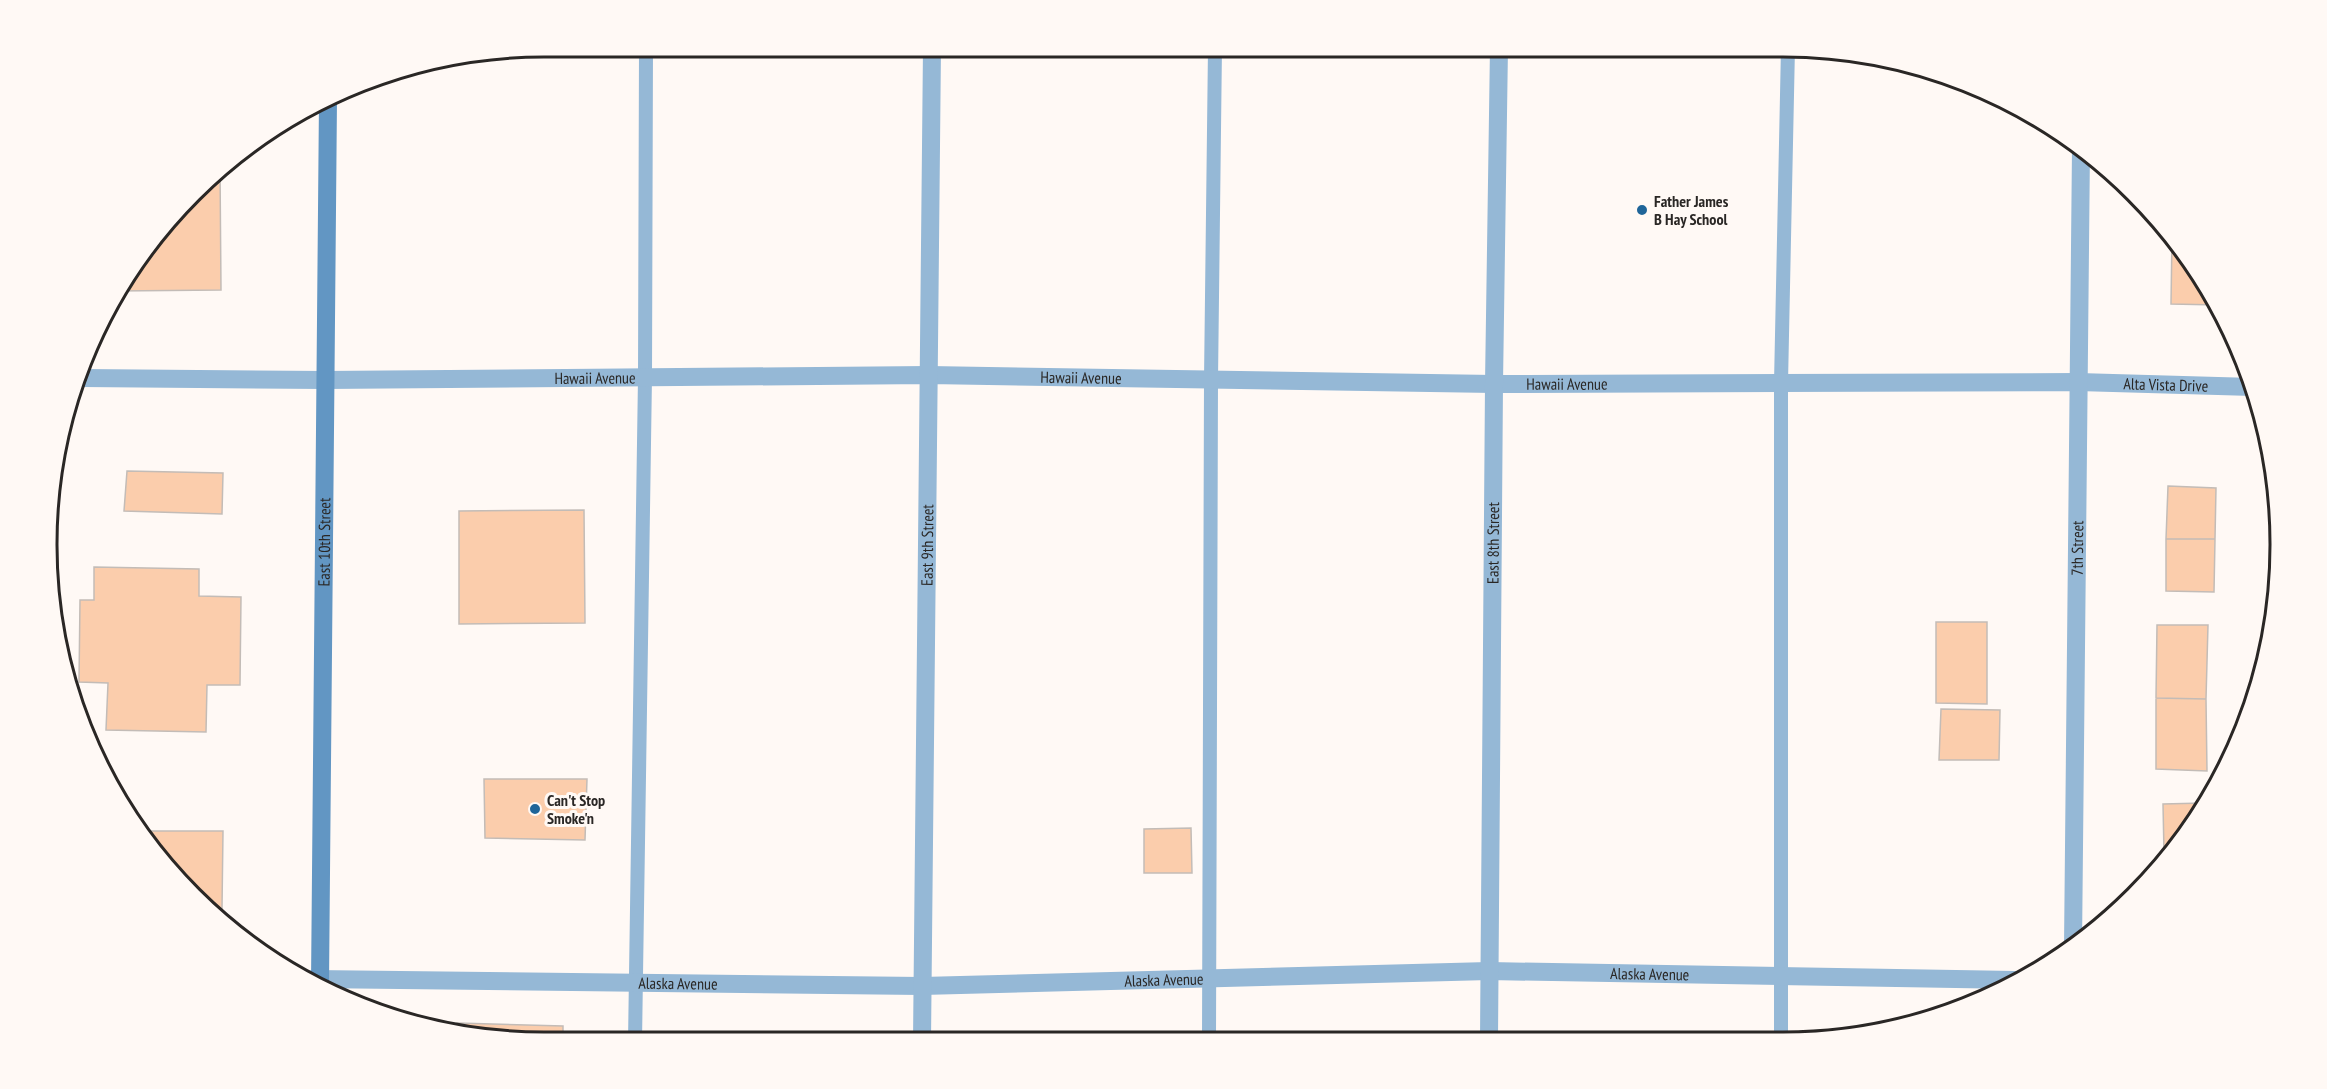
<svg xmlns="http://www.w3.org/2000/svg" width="2327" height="1089" font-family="'PT Sans Narrow',sans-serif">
<rect width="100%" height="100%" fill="#fff9f5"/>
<path fill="#fbcdac" stroke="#c3bcb7" stroke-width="1.5" d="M220,167L221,290L117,291L216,170Z
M2172,237L2196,268L2217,305L2171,304Z
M127,471L223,473L222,514L124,511Z
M2168,486L2216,488L2215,539H2166Z
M584,510L585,623L459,624V511Z
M2166,539H2215L2214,592L2166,591Z
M94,567L199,569V596L241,597L240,685H207L206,732L106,730L108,683L79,682L80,600H94Z
M1936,622H1987V704L1936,703Z
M2157,625H2208L2206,699L2156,698Z
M2156,698L2206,699L2207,771L2156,769Z
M1941,709L2000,710L1999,760H1939Z
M484,779H587L585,840L485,838Z
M2203,803L2178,847L2172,853H2164L2163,804Z
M1191,828L1192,873H1144V829Z
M144,831H223L222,909H208Z
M457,1023L563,1026V1042L456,1034Z"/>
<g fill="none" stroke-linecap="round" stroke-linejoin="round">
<path stroke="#95b8d6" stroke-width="14" d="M1781,1038V383L1788,47
M1209,1040L1211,380L1215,47
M635,1042L645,377L646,47"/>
<g stroke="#95b8d6" stroke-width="18">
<path id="s1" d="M82,378L325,380L929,375L1494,384L2078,382L2253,387"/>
<path id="s2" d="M2073,947L2081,148"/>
<path id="s3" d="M312,979L922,986L1489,971L2015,980"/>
<path id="s4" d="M922,1041L932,47"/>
</g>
<path stroke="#95b8d6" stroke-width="18" id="s5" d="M1489,1039L1494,384L1499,47"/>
<path stroke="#6296c3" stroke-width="18" id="s6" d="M320,984L328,99"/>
</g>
<g fill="#1f6599" stroke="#fff9f5" stroke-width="2">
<circle cx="1642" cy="210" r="6"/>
<circle cx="535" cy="809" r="6"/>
</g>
<g text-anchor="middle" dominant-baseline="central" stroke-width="6" stroke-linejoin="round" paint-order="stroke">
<g font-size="16" font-weight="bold" fill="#2a2725" stroke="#fff9f5" text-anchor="start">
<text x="1654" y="201">Father James<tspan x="1654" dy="18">B Hay School</tspan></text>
<text x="547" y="800">Can't Stop<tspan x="547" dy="18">Smoke'n</tspan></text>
</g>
<g font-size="16" fill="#2a2725" stroke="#fff9f5">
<text stroke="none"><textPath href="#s1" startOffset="513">Hawaii Avenue</textPath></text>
<text stroke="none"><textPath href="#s1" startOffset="999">Hawaii Avenue</textPath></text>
<text stroke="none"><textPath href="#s1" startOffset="1485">Hawaii Avenue</textPath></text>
<text stroke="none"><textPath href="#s1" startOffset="2084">Alta Vista Drive</textPath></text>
<text stroke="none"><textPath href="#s6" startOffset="442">East 10th Street</textPath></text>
<text stroke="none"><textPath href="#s5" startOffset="496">East 8th Street</textPath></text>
<text stroke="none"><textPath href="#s4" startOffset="496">East 9th Street</textPath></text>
<text stroke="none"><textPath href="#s2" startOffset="399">7th Street</textPath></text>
<text stroke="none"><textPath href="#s3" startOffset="1338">Alaska Avenue</textPath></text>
<text stroke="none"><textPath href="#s3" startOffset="852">Alaska Avenue</textPath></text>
<text stroke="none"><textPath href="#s3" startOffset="366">Alaska Avenue</textPath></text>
</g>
</g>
<path d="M0 0H2327V1089H0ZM544 57H1783A487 487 0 0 1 2270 544V545A487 487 0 0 1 1783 1032H544A487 487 0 0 1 57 545V544A487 487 0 0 1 544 57Z" fill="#fff9f5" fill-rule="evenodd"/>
<path fill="none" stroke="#2a2725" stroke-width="3" d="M544 57H1783A487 487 0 0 1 2270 544V545A487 487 0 0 1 1783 1032H544A487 487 0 0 1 57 545V544A487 487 0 0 1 544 57Z"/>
</svg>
